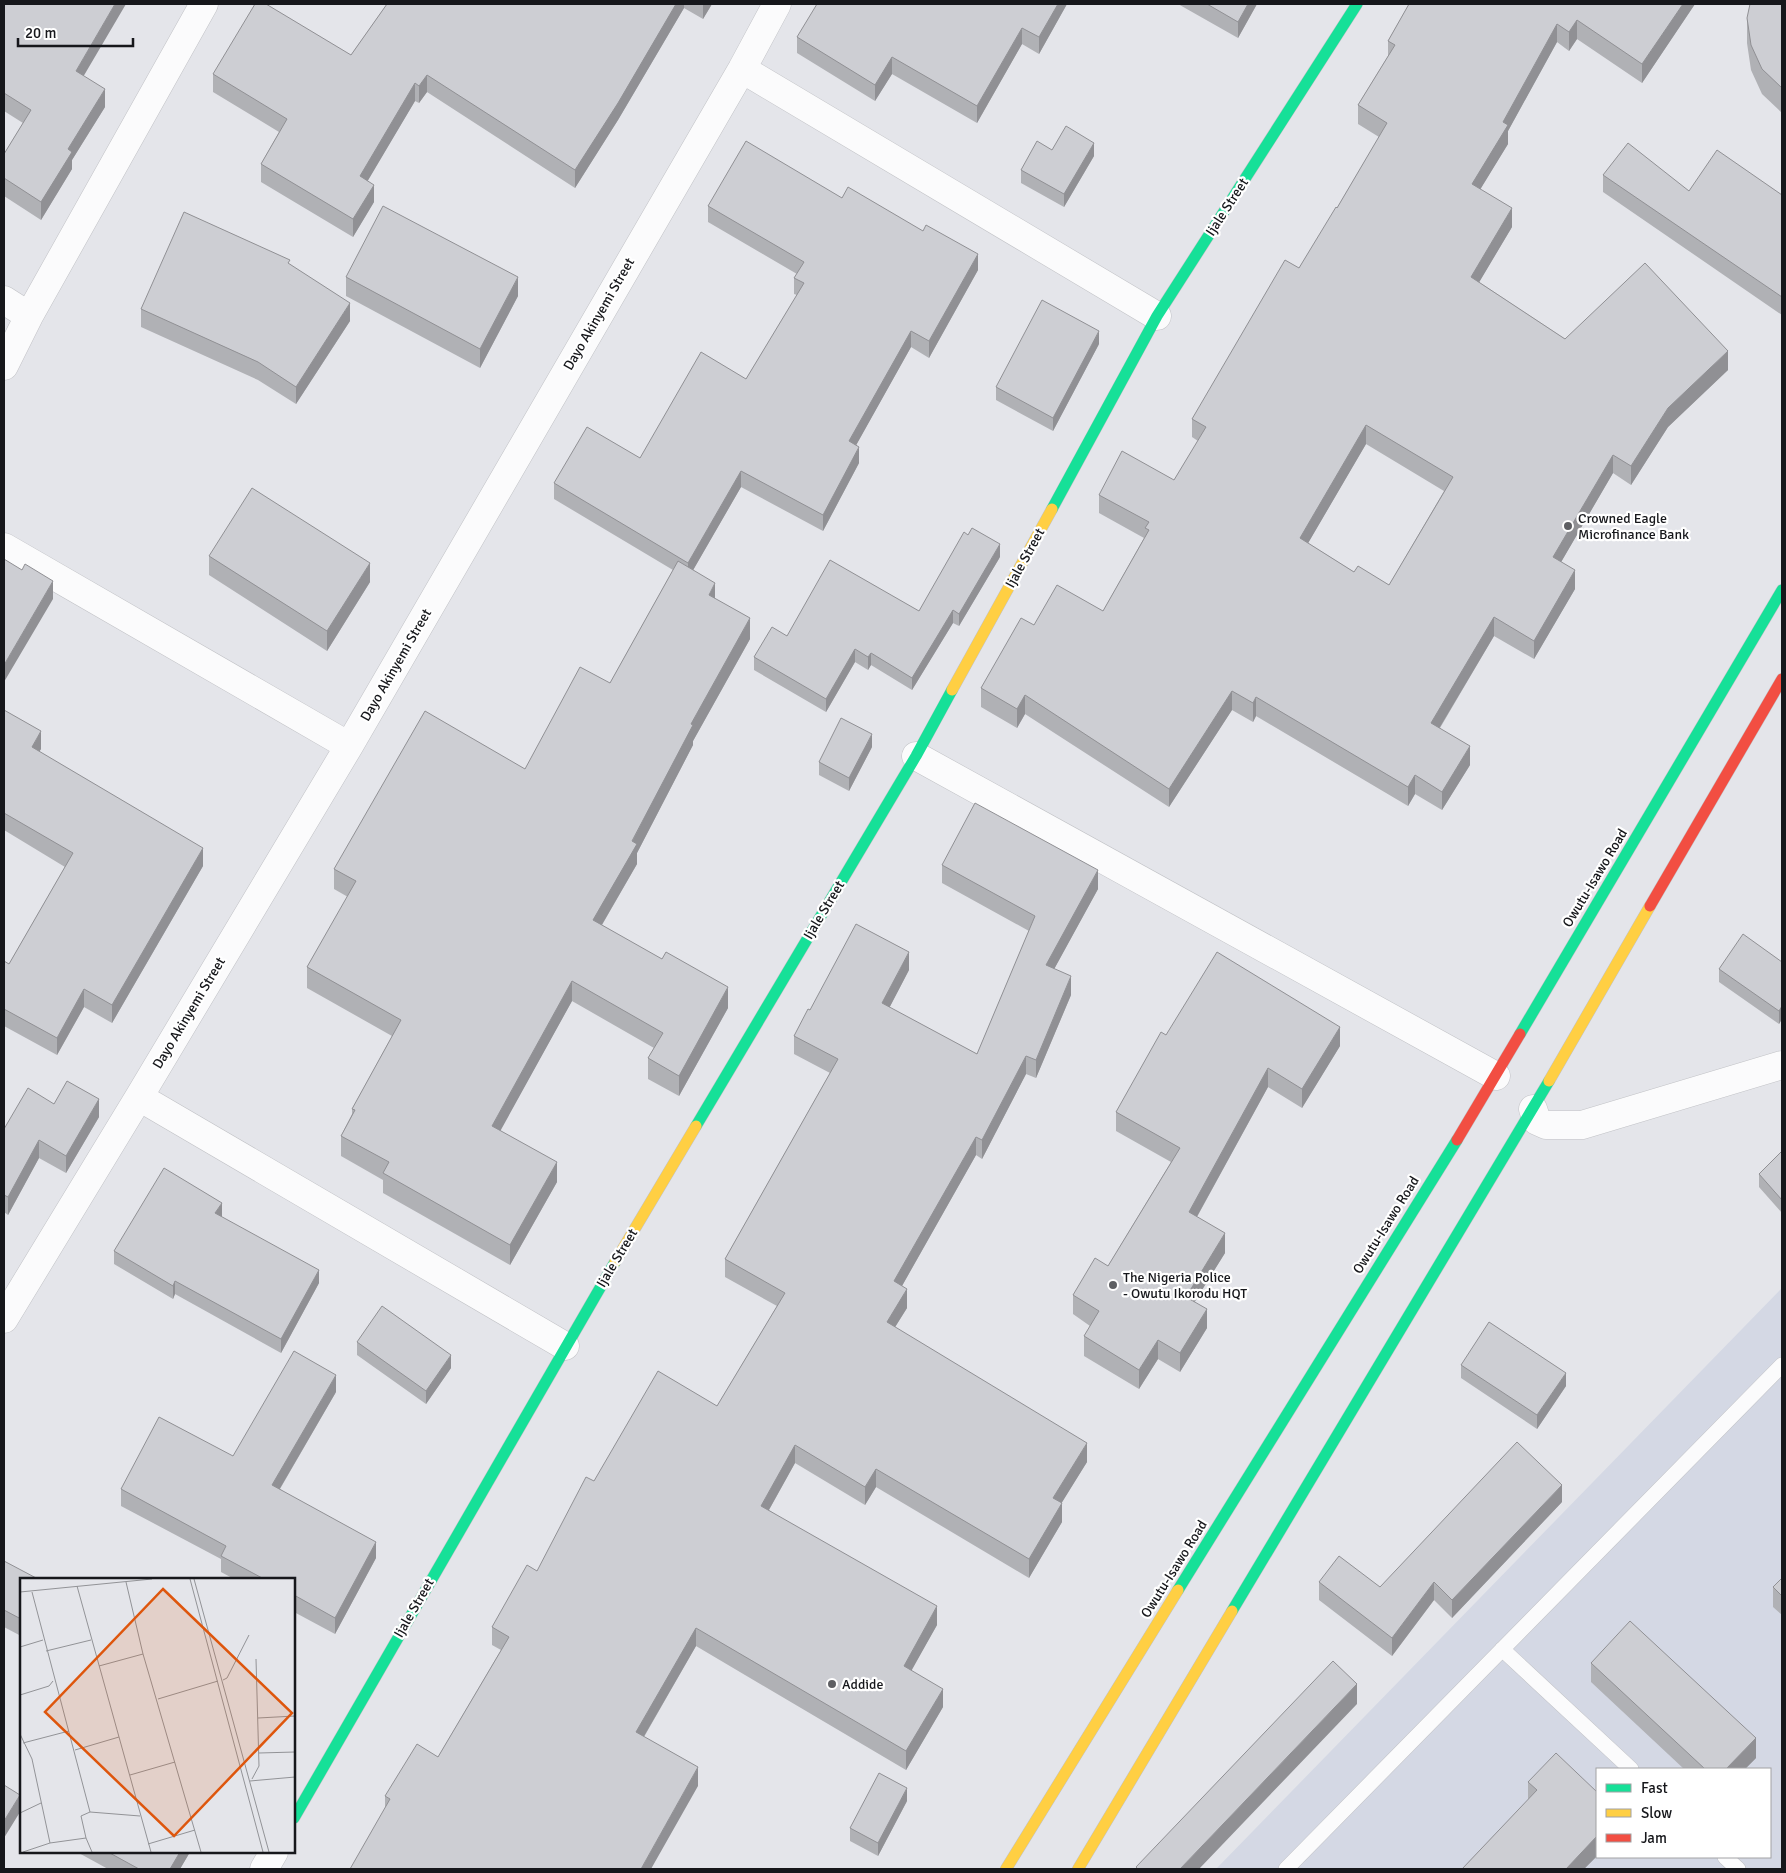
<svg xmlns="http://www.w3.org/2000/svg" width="1786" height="1873" font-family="Signika,sans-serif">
<rect width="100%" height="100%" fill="#e4e5ea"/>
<path fill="#d4d8e4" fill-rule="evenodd" d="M1782,1288V1869H1216ZM1597,1769H1770V1857H1597Z"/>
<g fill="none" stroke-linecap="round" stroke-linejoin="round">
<defs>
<path id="lane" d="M1502,1649L1631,1769
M1725,1857L1738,1869
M1286,1869L1782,1365"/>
<path id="street" d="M742,69L1157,316
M4,300L29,316
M4,366L29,316L204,4
M4,547L349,746
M916,756L1496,1076
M139,1097L565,1346
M1533,1109L1537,1121L1546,1125H1582L1782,1065
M4,1319L139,1097L349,746L742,69L777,4
M264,1869L274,1852"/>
<path id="fast" d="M1052,509L1157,316L1357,4
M1520,1034L1782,590
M696,1126L916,756L952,690
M1178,1590L1457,1140
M1232,1611L1549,1081
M294,1818L615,1262"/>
<path id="slow" d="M952,690L1052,509
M1549,1081L1650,906
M615,1262L696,1126
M1006,1869L1178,1590
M1078,1869L1232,1611"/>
<path id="jam" d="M1650,906L1782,679
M1457,1140L1520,1034"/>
</defs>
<use href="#lane" stroke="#c1c2c6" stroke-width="16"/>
<use href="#street" stroke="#c1c2c6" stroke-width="29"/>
<use href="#fast" stroke="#c1c2c6" stroke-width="12"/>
<use href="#slow" stroke="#c1c2c6" stroke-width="12"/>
<use href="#jam" stroke="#c1c2c6" stroke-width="12"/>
<use href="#lane" stroke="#fbfbfc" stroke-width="15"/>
<use href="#street" stroke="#fbfbfc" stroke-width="28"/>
<use href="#fast" stroke="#16e098" stroke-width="11"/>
<use href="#slow" stroke="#ffcf43" stroke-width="11"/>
<use href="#jam" stroke="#f24e42" stroke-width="11"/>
</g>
<path fill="#b0b1b5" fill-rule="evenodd" d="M4,4L105,107L72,160V169L41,220L4,196V154L23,123L4,111Z
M387,4H712L703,19L684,8L618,120L575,188L427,92L419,103L415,101L367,181L374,202L353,237L261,182V164L279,132L213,92V74L351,55Z
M1067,4L1039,54L1022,44L977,123L892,74L875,101L797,53V37Z
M1178,4H1257L1238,38Z
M1409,4H1695L1642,83L1577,39L1569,51L1557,42L1508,131V144L1480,189L1512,227L1479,282L1565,339L1728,370L1668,427L1631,485L1613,473L1561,562L1575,589L1534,659L1494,636L1440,728L1470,765L1442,810L1415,794L1408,806L1256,716L1253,722L1232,710L1169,807L1025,714L1017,728L981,707V688L1034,625L1103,611L1144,538L1099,513V495L1174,480L1198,441L1192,437V419L1299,268L1337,208L1379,137L1358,124V105L1388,56V41ZM1366,444L1444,491L1389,585L1354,572L1308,543Z
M1782,4V113L1762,94L1751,70L1747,43V18Z
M1052,150L1094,156L1064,207L1021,183V170Z
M1603,175L1689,191L1782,195V315L1603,192Z
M842,198L978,270L929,358L911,347L856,445L859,463L823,531L741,487L693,570L715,599L750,639L693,741V745L637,853V864L602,925L728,1008L679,1096L648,1079V1058L654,1048L572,1001L500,1130L557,1182L510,1265L383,1193V1180L341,1156V1136L352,1114V1109L392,1036L307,988V967L348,897L334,889V869L525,769L610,683L673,570L554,499V483L640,458L746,379L797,295L794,294V278L797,274L708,222V206Z
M290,264L350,321L296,404L258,380L141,327V309Z
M346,277L518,296L480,368L346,296Z
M1099,344L1053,431L996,400V387Z
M209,556L370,582L327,651L209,575Z
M1000,557L959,626L953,623L912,690L871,665L868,670L855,662L826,712L754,670V657L787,636L919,611Z
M4,710L41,749L39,751L203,866L112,1023L84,1007L57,1055L4,1026V961L9,964L65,867L4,830Z
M872,747L849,791L819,775V762Z
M942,865L1098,889L1054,969L1071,995L1036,1078L1026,1074L982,1159L976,1155L902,1286L907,1308L895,1327L1087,1462L1061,1503L1062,1522L1029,1578L876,1487L865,1505L795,1463L769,1510L937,1625L911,1670L943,1707L906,1770L696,1646L644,1737L698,1786L385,1808V1796L438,1757L501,1650L492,1645V1627L537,1571L594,1481L717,1406L777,1306L725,1277V1259L830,1073L794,1054V1036L810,1010L909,970L889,1008L977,1054L1029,931L942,883Z
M1782,962V1019L1779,1024L1719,982V969Z
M1166,1035L1340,1046L1302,1108L1268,1087L1197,1217L1225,1253L1194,1302L1207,1328L1180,1372L1158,1359L1139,1389L1084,1356V1336L1090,1326L1073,1314V1295L1108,1266L1171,1162L1116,1131V1112Z
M54,1104L99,1117L66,1173L39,1158L8,1215L4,1212V1129Z
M1782,1151V1213L1759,1187V1174Z
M222,1216L221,1217L319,1283L281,1353L175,1294L173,1299L114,1264V1251Z
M357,1342L451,1368L426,1404L357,1355Z
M1461,1365L1566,1386L1537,1429L1461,1378Z
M336,1392L280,1489L376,1558L335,1634L294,1612V1579H234L221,1572V1559L121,1506V1489L233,1456Z
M1562,1502L1452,1618L1434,1600L1392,1656L1319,1600V1582L1380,1587Z
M4,1561L21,1579V1636L4,1627Z
M1782,1578V1615L1773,1607V1587Z
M1591,1663L1756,1758L1745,1769H1684L1591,1682Z
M1528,1782L1597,1792V1856L1584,1869H1462L1528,1800Z
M907,1801L878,1856L850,1841V1828Z
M77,1852H190L180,1869H108Z"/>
<path fill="#909094" d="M115,4H126L76,89V71Z
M676,4H684V8L618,120L575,188V170Z
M703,4H712L703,19Z
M1058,4H1067L1039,54V37Z
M1248,4H1257L1238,38V22Z
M1683,4H1695L1642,83V64Z
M1577,20V39L1569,51V32Z
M1557,24V42L1508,131V144L1472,203V184L1503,122Z
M1022,28V44L977,123V106Z
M892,57V74L875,101V85Z
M427,75V92L419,103V86Z
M415,83V101L360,194V176Z
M105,89V107L72,160V169L41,220V202L68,149Z
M1094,143V156L1064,207V194Z
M374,185V202L353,237V219Z
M1512,208V227L1471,296V277Z
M978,254V270L929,358V341Z
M518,277V296L480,368V349Z
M350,303V321L296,404V387Z
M911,331V347L849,458V441Z
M1099,331V344L1053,431V418Z
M1728,351V370L1668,427L1631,485V466L1668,408Z
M1366,425V444L1300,557V538Z
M859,447V463L823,531V515Z
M1613,455V473L1553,576V557Z
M741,471V487L688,579V563Z
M1000,544V557L959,626V614Z
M370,563V582L327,651V631Z
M1575,570V589L1534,659V641Z
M53,581V599L4,682V665Z
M715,583V604L709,595Z
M953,610V623L912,690V678Z
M1494,617V636L1431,742V723Z
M750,618V639L693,741V745L637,853V864L593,940V920L691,724Z
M855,649V662L826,712V699Z
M871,653V665L868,670V657Z
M1232,691V710L1169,807V789Z
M1025,695V714L1017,728V709Z
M1256,697V716L1253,722V703Z
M41,731V749L32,764V747Z
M872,734V747L849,791V778Z
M1470,746V765L1442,810V792Z
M1415,775V794L1408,806V787Z
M203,848V866L112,1023V1005Z
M1098,870V889L1046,984V965Z
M909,952V970L882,1022V1003Z
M1071,976V995L1036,1078V1060Z
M572,981V1001L492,1146V1126Z
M728,987V1008L679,1096V1076Z
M84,989V1007L57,1055V1038Z
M1782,1006V1019L1779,1024V1011Z
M1340,1027V1046L1302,1108V1089Z
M1026,1056V1074L982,1159V1140Z
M1268,1068V1087L1189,1231V1212Z
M99,1099V1117L66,1173V1156Z
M976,1137V1155L894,1300V1281Z
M39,1140V1158L8,1215V1197Z
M557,1162V1182L510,1265V1245Z
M222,1203V1216L215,1227V1213Z
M1225,1233V1253L1186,1316V1297Z
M319,1270V1283L281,1353V1339Z
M175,1281V1294L173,1299V1286Z
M907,1289V1308L887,1340V1322Z
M1207,1309V1328L1180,1372V1353Z
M1158,1340V1359L1139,1389V1370Z
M451,1355V1368L426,1404V1391Z
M1566,1373V1386L1537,1429V1415Z
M336,1375V1392L272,1502V1485Z
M1087,1443V1462L1053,1517V1498Z
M795,1445V1463L761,1524V1506Z
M876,1469V1487L865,1505V1487Z
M1562,1485V1502L1452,1618V1600Z
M1062,1503V1522L1029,1578V1559Z
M376,1542V1558L335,1634V1618Z
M1434,1582V1600L1392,1656V1638Z
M937,1606V1625L904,1684V1666Z
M696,1628V1646L636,1750V1732Z
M1357,1684V1704L1199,1869H1180Z
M943,1689V1707L906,1770V1751Z
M1756,1738V1758L1745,1769H1726Z
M698,1767V1786L651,1869H641Z
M907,1788V1801L878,1856V1843Z
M20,1795V1812L4,1838V1821Z
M1597,1836V1856L1584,1869H1566Z
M180,1852H190L180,1869H170Z"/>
<path fill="#cdced3" stroke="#909094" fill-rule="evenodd" d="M4,4H115L76,71L105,89L68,149L72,152L41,202L4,178V154L31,110L4,93Z
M255,4H266L351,55L387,4H676L618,103L575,170L427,75L419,86L415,83L360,176L374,185L353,219L261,164L287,119L213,74Z
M817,4H1058L1039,37L1022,28L977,106L892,57L875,85L797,37Z
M1207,4H1248L1238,22Z
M1409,4H1683L1642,64L1577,20L1569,32L1557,24L1503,122L1508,125L1472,184L1512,208L1471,277L1565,339L1645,263L1728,351L1668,408L1631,466L1613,455L1553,557L1575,570L1534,641L1494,617L1431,723L1470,746L1442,792L1415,775L1408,787L1256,697L1253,703L1232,691L1169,789L1025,695L1017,709L981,688L1021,618L1034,625L1057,585L1103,611L1149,530L1145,528L1149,522L1099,495L1122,451L1174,480L1206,427L1192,419L1285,260L1299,268L1336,207L1337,208L1387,123L1358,105L1395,45L1388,41ZM1366,425L1453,477L1389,585L1358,566L1354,572L1300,538Z
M1750,4H1782V88L1762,69L1751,45L1747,18Z
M1066,126L1094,143L1064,194L1021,170L1037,141L1052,150Z
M746,141L842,198L848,187L923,231L926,225L978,254L929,341L911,331L849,441L859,447L823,515L741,471L688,563L554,483L587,427L640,458L701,352L746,379L804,283L794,278L804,262L708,206Z
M1628,143L1689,191L1717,150L1782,195V297L1603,175Z
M383,206L518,277L480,349L346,277Z
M184,212L290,260L288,263L350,303L296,387L258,362L141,309Z
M1042,300L1099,331L1053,418L996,387Z
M252,488L370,563L327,631L209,556Z
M972,528L1000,544L959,614L953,610L912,678L871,653L868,657L855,649L826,699L754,657L772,627L787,636L830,560L919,611L964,532L968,535Z
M4,559L22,570L25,564L53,581L4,665Z
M678,561L715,583L709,595L750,618L691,724L693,725L632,841L637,844L593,920L662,959L666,952L728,987L679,1076L648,1058L663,1033L572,981L492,1126L557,1162L510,1245L383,1173L389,1162L341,1136L355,1110L352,1109L401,1020L307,967L356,881L334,869L425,711L525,769L580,667L610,683Z
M4,710L41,731L32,747L203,848L112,1005L84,989L57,1038L4,1009V961L9,964L73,853L4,813Z
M841,718L872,734L849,778L819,762Z
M975,803L1098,870L1046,965L1071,976L1036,1060L1026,1056L982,1140L976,1137L894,1281L907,1289L887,1322L1087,1443L1053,1498L1062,1503L1029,1559L876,1469L865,1487L795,1445L761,1506L937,1606L904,1666L943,1689L906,1751L696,1628L636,1732L698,1767L641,1869H350L390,1799L385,1796L417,1744L438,1757L509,1637L492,1627L527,1565L537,1571L586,1477L594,1481L658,1371L717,1406L785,1293L725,1259L838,1059L794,1036L808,1009L810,1010L856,924L909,952L882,1003L977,1054L1035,916L942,865Z
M1743,934L1782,962V1006L1779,1011L1719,969Z
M1217,952L1340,1027L1302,1089L1268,1068L1189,1212L1225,1233L1186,1297L1207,1309L1180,1353L1158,1340L1139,1370L1084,1336L1099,1311L1073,1295L1095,1258L1108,1266L1180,1148L1116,1112L1161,1032L1166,1035Z
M67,1081L99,1099L66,1156L39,1140L8,1197L4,1195V1129L28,1088L54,1104Z
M1782,1151V1200L1759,1174Z
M164,1168L222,1203L215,1213L319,1270L281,1339L175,1281L173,1286L114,1251Z
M382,1306L451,1355L426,1391L357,1342Z
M1489,1322L1566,1373L1537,1415L1461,1365Z
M294,1351L336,1375L272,1485L376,1542L335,1618L294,1595V1579H264L221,1556L226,1546L121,1489L159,1417L233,1456Z
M1517,1442L1562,1485L1452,1600L1434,1582L1392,1638L1319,1582L1339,1556L1380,1587Z
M4,1561L38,1579H21V1619L4,1610Z
M1782,1578V1596L1773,1587Z
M1630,1621L1756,1738L1726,1769H1705L1591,1663Z
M1333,1661L1357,1684L1180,1869H1138L1136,1867Z
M1556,1753L1597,1792V1836L1566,1869H1462L1537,1790L1528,1782Z
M879,1773L907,1788L878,1843L850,1828Z
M4,1785L20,1795L4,1821Z
M108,1852H180L170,1869H139Z"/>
<g fill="#5e5f63" stroke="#fff" stroke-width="2">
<circle cx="1568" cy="526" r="5"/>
<circle cx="1113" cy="1285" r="5"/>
<circle cx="832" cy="1684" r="5"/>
</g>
<g text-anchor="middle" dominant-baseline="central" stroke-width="4.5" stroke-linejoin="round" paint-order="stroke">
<g font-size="14" fill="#16171b" stroke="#fff">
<text transform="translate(1227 207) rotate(-57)">Ijale Street</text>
<text transform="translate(599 314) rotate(-60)">Dayo Akinyemi Street</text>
<text transform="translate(1025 558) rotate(-61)">Ijale Street</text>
<text transform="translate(396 665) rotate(-60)">Dayo Akinyemi Street</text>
<text transform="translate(1595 878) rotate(-59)">Owutu-Isawo Road</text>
<text transform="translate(824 910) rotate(-59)">Ijale Street</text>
<text transform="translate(189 1013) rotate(-59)">Dayo Akinyemi Street</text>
<text transform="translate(1386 1225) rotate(-58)">Owutu-Isawo Road</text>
<text transform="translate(617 1258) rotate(-59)">Ijale Street</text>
<text transform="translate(1174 1569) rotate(-58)">Owutu-Isawo Road</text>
<text transform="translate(414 1608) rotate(-60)">Ijale Street</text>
</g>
<g font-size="14" fill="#16171b" stroke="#fff" text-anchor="start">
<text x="1578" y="518">Crowned Eagle<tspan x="1578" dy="16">Microfinance Bank</tspan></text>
<text x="1123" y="1277">The Nigeria Police<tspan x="1123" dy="16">- Owutu Ikorodu HQT</tspan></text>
<text x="842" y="1684">Addide</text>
</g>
</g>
<g transform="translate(20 1578)">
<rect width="275" height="275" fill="#e4e5ea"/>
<path fill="none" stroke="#929397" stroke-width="1" d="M170,1L243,274M174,1L249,274M106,4L123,76L181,274M57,8L131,274M0,14L132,1M12,14L70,234M0,69L23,62M26,73L71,62M79,88L123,76M203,102L207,100L229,57M0,117L29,108L33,103M138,121L198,103M238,140L275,138M0,156L12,181L30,265M3,165L49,153M55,172L99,159M239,175L275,174M110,197L155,184M232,201L239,188L236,81M230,203L275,199M0,235L21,225M66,260L72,274M128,266L175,252M3,274L30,265L66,260L61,238L70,234L120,238"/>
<path fill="#de560d" fill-opacity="0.15" stroke="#de560d" stroke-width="2.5" d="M143,11L272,135L154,258L25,134Z"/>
<rect width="275" height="275" fill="none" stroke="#16171b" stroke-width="2.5"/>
</g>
<rect width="1786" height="1873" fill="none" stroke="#16171b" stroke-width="10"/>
<rect x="1596" y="1768" width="175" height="90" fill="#ffffff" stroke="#a2a2a4"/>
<rect x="1606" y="1784" width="25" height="8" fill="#16e098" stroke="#a2a2a4"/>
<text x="1641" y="1793" font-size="15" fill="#16171b">Fast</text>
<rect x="1606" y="1809" width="25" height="8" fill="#ffcf43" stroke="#a2a2a4"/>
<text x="1641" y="1818" font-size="15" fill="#16171b">Slow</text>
<rect x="1606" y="1834" width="25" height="8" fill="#f24e42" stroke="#a2a2a4"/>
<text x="1641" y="1843" font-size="15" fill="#16171b">Jam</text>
<path d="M18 38v8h115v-8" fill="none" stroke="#16171b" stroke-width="2.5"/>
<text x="25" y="38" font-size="15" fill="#16171b" stroke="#ffffff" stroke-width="4" paint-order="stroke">20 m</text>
</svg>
